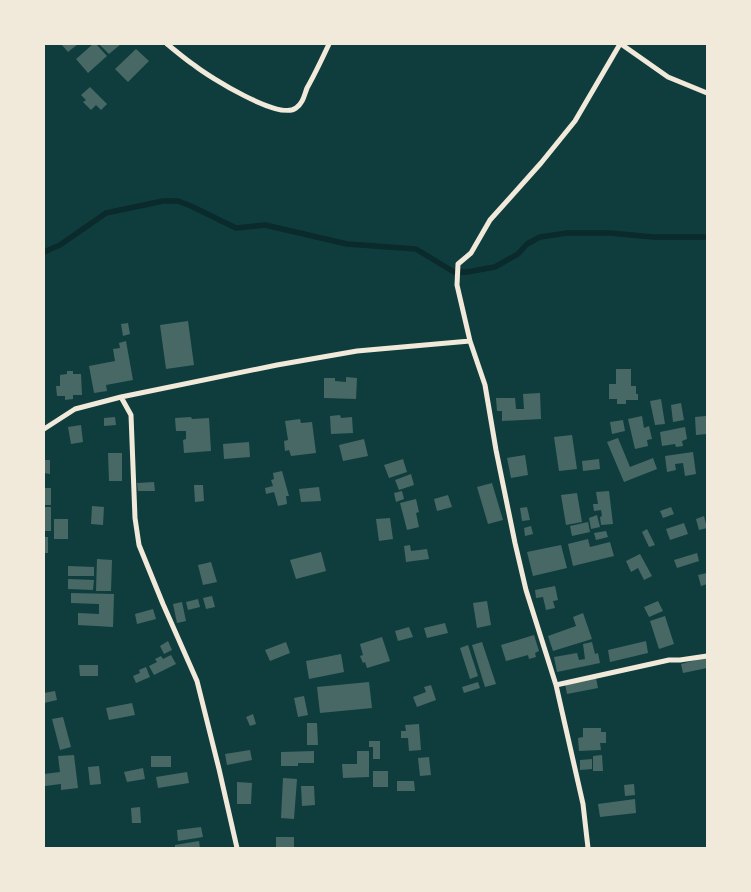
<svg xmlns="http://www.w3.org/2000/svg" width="751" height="892" font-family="'Exo 2',sans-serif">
<rect width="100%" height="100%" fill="#0f3d3e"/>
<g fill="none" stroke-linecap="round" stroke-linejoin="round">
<path stroke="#0a2a2b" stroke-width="5.5" d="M44,252L60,245L106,213L163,201H178L191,206L236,228L265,225L347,244L416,249L454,272H467L495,267L518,254L527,244L540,237L567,233H610L653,237H707"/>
</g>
<path fill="#486865" d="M64,44H78L68,52L62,45Z
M93,44H96L107,56L88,73L76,59Z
M99,44H121L109,54Z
M136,49L149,61L128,82L115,69Z
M90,87L107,104L101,110L96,105L91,110L83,102L86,100L81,95Z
M188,321L194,365L166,369L160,325Z
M128,323L130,334L123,336L121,324Z
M126,341L133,380L106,385L107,391L94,393L89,366L115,361L113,349L120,348L119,343Z
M616,369H631V386H636V394H638V400H626V404H617V399H609V384H616Z
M67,371H73V374H81L82,395H73V399L65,400V396H57L56,386H60V375L67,374Z
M346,377L357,378L356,399L324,398V378H335V381L346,382Z
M540,393L541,419L502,421V411H497L496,398H515L516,409H524L523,394Z
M661,399L665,424L655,425L650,401Z
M681,403L684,420L673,422L671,405Z
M340,415L341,418L352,417L353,433L331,434L330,416Z
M642,416L644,428L649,426L652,439L647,440L648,446L635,449L628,419Z
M706,416L707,434L696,435L695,417Z
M115,417L116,425L104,426V418Z
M191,417L192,419L209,418L211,451L184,453L183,440L186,439V431H176L175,418Z
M300,419L301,423L312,422L316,453L291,456L289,450L285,451L284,441L288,440L285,421Z
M623,420L625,431L612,434L610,422Z
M81,425L83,442L71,444L68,427Z
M685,427L687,439L682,441L683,446L676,447L675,444L662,446L660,432Z
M572,435L577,469L559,471L554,437Z
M618,438L630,467L653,458L657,469L624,482L607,442Z
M364,439L368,456L343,461L339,445Z
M249,442L250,457L224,459L223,444Z
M693,452L696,474L685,476L683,463L675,464L676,470L667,472L665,456Z
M108,453H122V481H109Z
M525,455L528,475L511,478L507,458Z
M403,459L407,472L389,478L384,465Z
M599,459L600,469L583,471L582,461Z
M44,460H50V474L44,473Z
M282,471L289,496H286L287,504L278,506L274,492L266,494L265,488L273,486L271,480L274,479L273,473Z
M411,474L414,485L399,490L395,480Z
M154,482L155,491H138L137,483Z
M492,483L503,520L488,524L477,487Z
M194,485H203L204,501L195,502Z
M319,487L321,501L301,502L299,489Z
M44,488H51V505H44Z
M402,491L404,499L396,502L394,493Z
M609,491L613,524L601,525L600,517L602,516L601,510L594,511L593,504H598L596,492Z
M577,493L582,522L566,525L561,495Z
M448,495L452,507L437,511L434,499Z
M416,499L419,512L416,513L419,527L407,530L400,503Z
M92,506L104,507L103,525L91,524Z
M44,507H51V531H44Z
M527,507L530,520L522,521L520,508Z
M671,507L674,514L663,518L660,511Z
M597,515L600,527L591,529L589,518Z
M704,516L707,528L699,530L696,519Z
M390,518L393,539L379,541L376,519Z
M54,519H68V539H54Z
M588,522L590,532L572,536L570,526Z
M684,523L688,534L670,540L666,529Z
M531,526L533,534L525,536L524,528Z
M647,529L655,545L649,547L642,532Z
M606,531L608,537L596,540L594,533Z
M44,537H48V553H44Z
M588,539L590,547L610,542L614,556L573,566L568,544Z
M410,545L411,551L427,549L429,559L406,562L404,546Z
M561,545L567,568L533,576L527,552Z
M321,552L326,571L296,579L290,560Z
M697,553L699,561L677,568L674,560Z
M640,554L652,576L644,580L638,568L631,572L626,561Z
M97,559L112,560L111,591H96Z
M211,562L217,582L203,585L198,565Z
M68,566L94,567V576H68Z
M707,573V584L701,586L698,575Z
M68,579L94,580L93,590L68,589Z
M555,586L558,600L553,601L555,608L546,610L543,597L536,598L535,590Z
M71,593L114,594L113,627L78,625V613L99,614V604L71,603Z
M212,596L215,607L206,609L203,598Z
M198,599L200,607L188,610L186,602Z
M487,601L491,625L477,628L473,603Z
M658,601L663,611L649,617L644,607Z
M182,602L186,621L177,623L173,604Z
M153,609L156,619L137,624L135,614Z
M583,613L592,639L553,651L548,636L576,626L573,617Z
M665,616L674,644L659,649L650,621Z
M445,623L448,633L427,638L424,628Z
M409,627L413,637L398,641L395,631Z
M534,635L539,651L535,653L536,657L529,659L528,655L506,661L501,645Z
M382,637L390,661L367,668L365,662L363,663L360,656L363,655L360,644Z
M168,641L172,650L164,654L160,646Z
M646,641L648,653L610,662L608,650Z
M286,642L290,653L270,661L265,650Z
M482,642L496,684L485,687L472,645Z
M592,642L595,654L598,653L600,663L557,672L554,657L577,653L579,660L585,659L583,644Z
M468,645L478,676L470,679L460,648Z
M341,654L344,672L309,679L306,661Z
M171,655L176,664L154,675L149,666L157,662L155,659L161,656L163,659Z
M707,657V668L683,673L681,664Z
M79,665H98V676H80Z
M146,667L150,677L136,683L133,676L140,673L139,670Z
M596,678L598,688L567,694L565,684Z
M369,682L372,708L320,713L317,687Z
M478,682L480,688L464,693L462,687Z
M431,685L436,700L417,707L413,697L426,692L424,687Z
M55,691L57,700L44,703V693Z
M304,696L308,715L298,717L294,698Z
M132,703L135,715L109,720L106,708Z
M253,714L256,724L250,726L246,717Z
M63,717L71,747L60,750L52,719Z
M307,723H317L318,745H307Z
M419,724L421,750L409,751L408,738H401V731H406L405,725Z
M583,728H601V732H606V743H600L601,750L579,751L578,738L583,737Z
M369,741H380V759H373V747H369Z
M250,750L252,760L227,765L225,754Z
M314,751V763H298V766H281V752Z
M357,751H369V777L343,778L342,764H357Z
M74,755L78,788L61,790V784L45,786L44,774L60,772L58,756Z
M602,755L603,771H593V756Z
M151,756H171V767H151Z
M429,757L431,775L420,776L418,758Z
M592,759V769L580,770V760Z
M99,766L101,784L90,785L88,767Z
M143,768L145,779L127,782L124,772Z
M373,771H388V787H373Z
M187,772L189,783L158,788L156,777Z
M283,778L297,779L294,819L281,818Z
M397,781H414L415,791H397Z
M237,782L252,783L251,804H237Z
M634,784L635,795L625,796L624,785Z
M301,786H314L315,805L302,806Z
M635,799L636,813L600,817L598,804Z
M140,807L141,823H132L131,808Z
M201,827L203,837L178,841L177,830Z
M276,837H294V848H281V847H276Z
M199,841L200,848H175V845Z"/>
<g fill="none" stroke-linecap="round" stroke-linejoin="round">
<path stroke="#f1e9da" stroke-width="5" d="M167,44C176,51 185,59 194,65C209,77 280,121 296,108C303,103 304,96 307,88C315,74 322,59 329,44
M621,44L668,77L707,93
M121,397L131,415L135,518L139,545L163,604L197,681L219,769L237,848
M44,429L75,409L121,397L277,365L357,351L470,341
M556,685L669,660H680L707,656
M588,848L583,804L556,685L526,590L515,543L496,450L485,385L470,341L457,285L458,264L471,253L490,220L541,163L575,121L620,44"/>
</g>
<rect width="751" height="892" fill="none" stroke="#f1e9da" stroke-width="90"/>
</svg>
